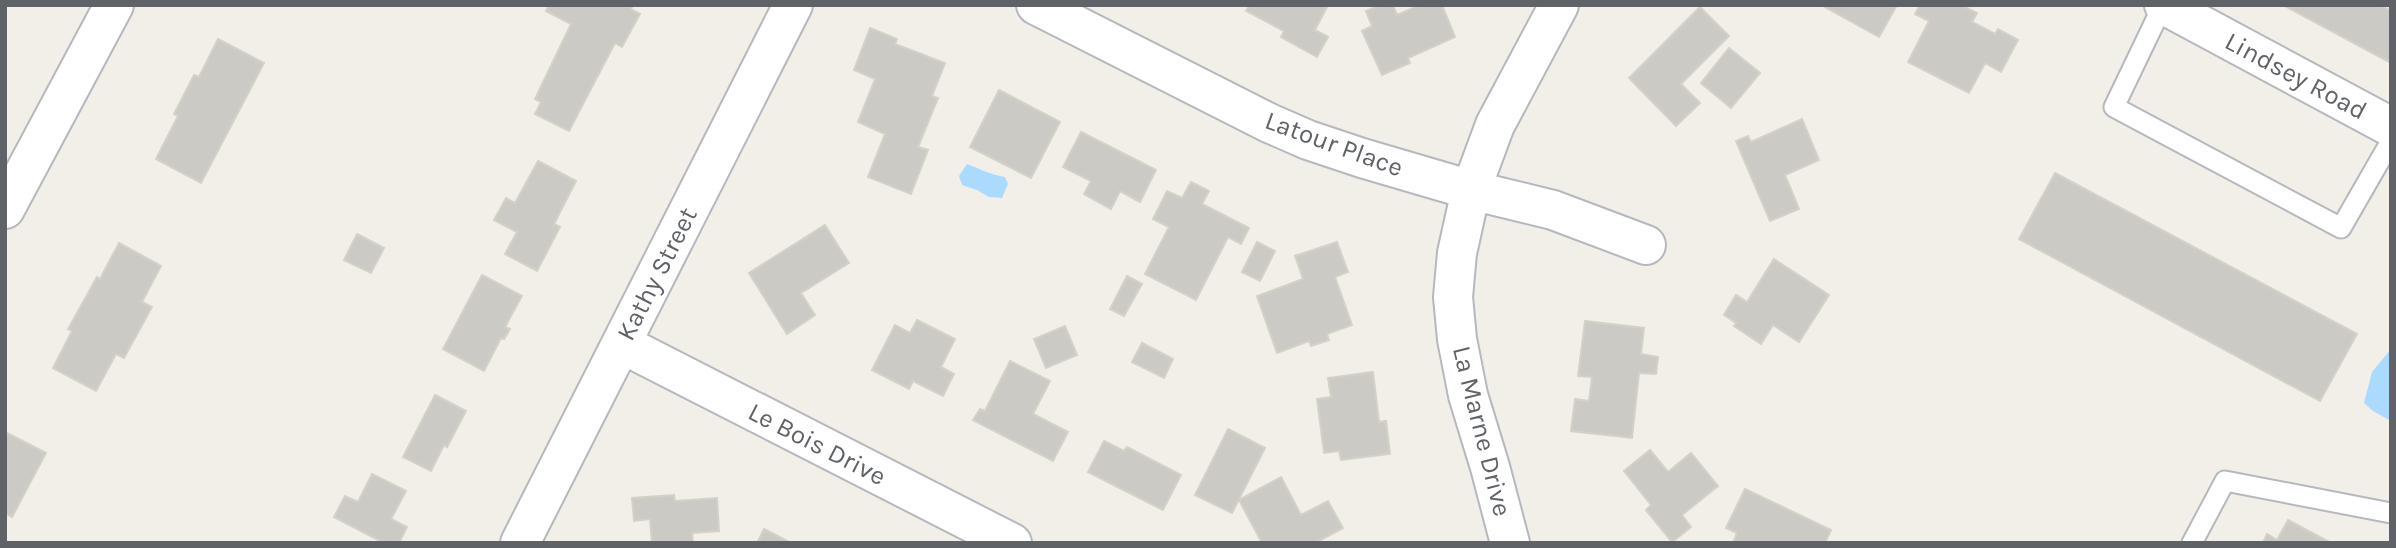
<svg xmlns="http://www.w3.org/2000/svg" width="2396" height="548" font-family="Karla,sans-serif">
<rect width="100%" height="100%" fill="#f1efe8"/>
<path fill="#aadaff" d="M967,164C980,169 991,175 1005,177L1008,184L1002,198L989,197L977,190L962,185L959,176Z
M2391,349V421L2373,411L2364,403L2372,372Z"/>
<path fill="#cccac5" stroke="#d6d1c6" stroke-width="2" d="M549,5H633L631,9L640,14L622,47L615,43L569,131L535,114L541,102L535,99L571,24L546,11Z
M1250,5H1328L1315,30L1328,37L1317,57L1281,37L1284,31L1246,11Z
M1380,5H1393L1397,15L1420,5H1442L1455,37L1408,58L1410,63L1382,75L1362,31L1372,26L1366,11Z
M1826,5H1897L1879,37L1825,7Z
M1920,5H1961L1977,13L1972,22L1995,34L1998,29L2018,40L2001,72L1985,63L1969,93L1908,62L1929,21L1915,14Z
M2283,5H2381L2391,11V63Z
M1700,7L1729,36L1681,84L1700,103L1676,126L1629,78Z
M870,28L897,39L895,44L945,63L932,96L938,98L918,147L928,150L911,194L868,177L885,134L858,122L875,79L854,70Z
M218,39L264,63L201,183L156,159L178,116L174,114L194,75L199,77Z
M1729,48L1760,73L1731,108L1701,83Z
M999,90L1060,122L1031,178L970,147Z
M1802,119L1819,160L1785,175L1799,209L1770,221L1736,141L1748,136L1751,142Z
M1081,132L1156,170L1140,202L1120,191L1111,209L1084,194L1091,181L1063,167Z
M538,161L576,181L554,224L560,227L537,271L505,254L517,232L494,220L506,198L515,203Z
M2055,173L2357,334L2320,401L2019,239Z
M1191,182L1209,191L1202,204L1249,228L1241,244L1228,237L1196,300L1145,274L1169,227L1153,219L1167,191L1182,198Z
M825,225L849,263L801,293L815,315L787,334L749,273Z
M357,234L384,248L371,273L344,260Z
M1257,242L1275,251L1260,281L1242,272Z
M1337,242L1348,272L1335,277L1352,325L1327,334L1329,340L1311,346L1309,341L1277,353L1257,296L1303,279L1295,256Z
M119,243L161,266L142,302L152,307L124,358L116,354L96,391L53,368L72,331L68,329L97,277L100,279Z
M1774,259L1829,295L1799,342L1773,325L1761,344L1734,326L1736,323L1724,315L1736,295L1747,302Z
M482,275L522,296L505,327L510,329L504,339L501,338L484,371L443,349Z
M1127,276L1142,284L1124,316L1110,309Z
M917,320L955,339L941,367L954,374L943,396L913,381L909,389L872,370L895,325L910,333Z
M1585,321L1644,328L1641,354L1658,357L1656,374L1639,373L1632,438L1571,431L1575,399L1589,401L1592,377L1578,376Z
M1065,326L1077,355L1046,368L1034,339Z
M1142,343L1173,359L1164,378L1132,362Z
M1010,361L1050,381L1033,414L1068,432L1053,461L973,420L980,409L985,411Z
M1373,372L1379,422L1386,421L1390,454L1341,460L1339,451L1324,453L1317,399L1331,397L1328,378Z
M435,395L466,411L447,447L444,445L431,471L403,457Z
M1228,429L1265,448L1232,513L1195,495Z
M5,432L46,453L12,517L5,513Z
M1104,441L1124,451L1127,447L1181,475L1163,510L1088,472Z
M1650,450L1668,472L1691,453L1718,486L1682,515L1691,527L1672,542L1646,510L1651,505L1624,471Z
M372,474L406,491L391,519L407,527L399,543H384L334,517L345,496L358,502Z
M1281,477L1301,515L1328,501L1343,528L1315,543H1262L1239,500Z
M1745,489L1831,530L1825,543H1733L1737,533L1726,528Z
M674,495L675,501L717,498L719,531L692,533L693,543H652L650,519L634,521L632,498Z
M2288,520L2331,543H2263L2267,534L2277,540Z
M764,529L791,543H757Z"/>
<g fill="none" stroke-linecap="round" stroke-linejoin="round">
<defs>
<path id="lane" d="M2163,5L2114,107L2341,228L2391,141
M2192,543L2225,481L2391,513"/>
<path id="street" d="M1036,5L1269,123L1308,140L1362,158L1471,190L1553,210L1646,245
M2164,5L2391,127
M5,209L114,5
M622,344L1012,543
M520,543L793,5
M1510,543L1490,467L1468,395L1457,339L1453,297L1457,253L1471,190L1495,125L1559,5"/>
</defs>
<use href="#lane" stroke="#b5b8bc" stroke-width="23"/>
<use href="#street" stroke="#b5b8bc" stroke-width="42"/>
<use href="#lane" stroke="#fff" stroke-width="19"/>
<use href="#street" stroke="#fff" stroke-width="38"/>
</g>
<g text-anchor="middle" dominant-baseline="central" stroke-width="5" stroke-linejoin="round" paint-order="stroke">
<g font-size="26" fill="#5f6368" stroke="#fff">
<text transform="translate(2296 76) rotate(28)">Lindsey Road</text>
<text transform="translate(1334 144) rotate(20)">Latour Place</text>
<text transform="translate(657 274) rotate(-63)">Kathy Street</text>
<text transform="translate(1482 431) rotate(76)">La Marne Drive</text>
<text transform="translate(817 444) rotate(27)">Le Bois Drive</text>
</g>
</g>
<rect width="2396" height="548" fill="none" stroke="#5f6368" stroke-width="14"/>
</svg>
